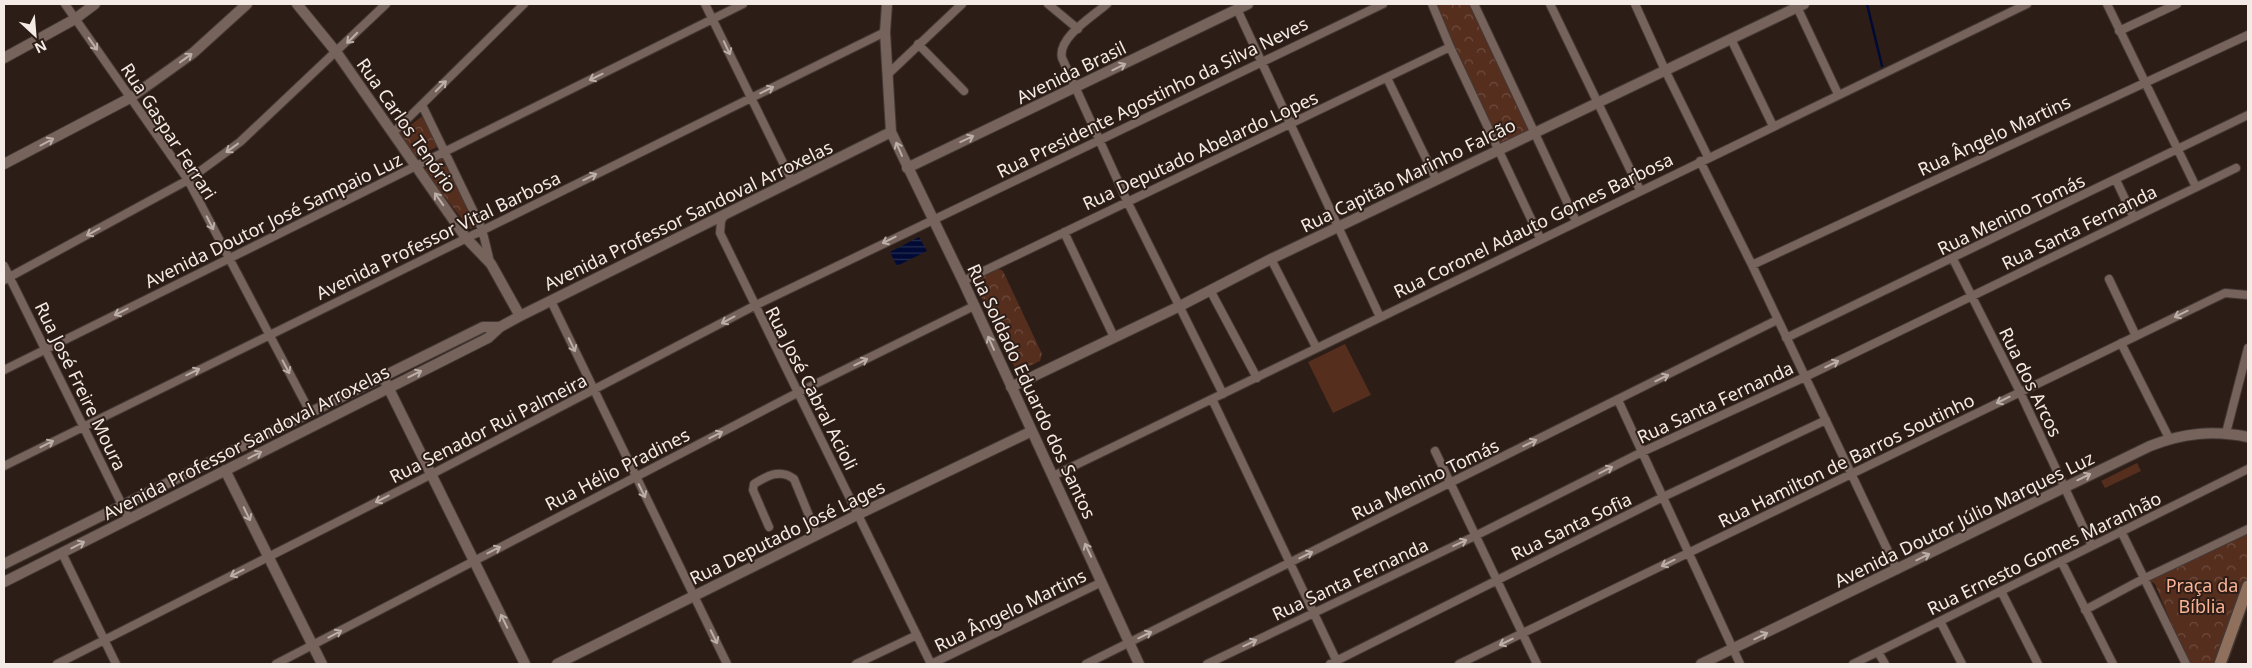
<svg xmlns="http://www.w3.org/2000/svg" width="2252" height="668" font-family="'Noto Sans',sans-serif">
<defs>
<pattern id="park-crowns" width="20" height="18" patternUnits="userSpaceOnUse" patternTransform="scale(1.25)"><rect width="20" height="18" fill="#552e1e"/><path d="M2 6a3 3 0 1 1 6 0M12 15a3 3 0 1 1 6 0" fill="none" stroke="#6e4c3f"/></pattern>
<pattern id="water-rules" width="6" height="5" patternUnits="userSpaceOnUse" patternTransform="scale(1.25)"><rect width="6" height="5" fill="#000a34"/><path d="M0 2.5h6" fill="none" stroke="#262e51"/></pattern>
</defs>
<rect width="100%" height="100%" fill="#2c1d17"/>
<path fill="#552e1e" d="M1345,344L1371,395L1333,413L1308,362Z
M2137,463L2141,471L2105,488L2101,481Z"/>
<path fill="url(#park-crowns)" d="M1432,4H1474L1535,132L1499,151Z
M425,114L439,146L416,157L400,133Z
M441,158L446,159L477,224L476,227L470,229L424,171L433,160Z
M997,268L1003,271L1042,354L1040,361L1021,370L1015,368L974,283L978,277Z
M2248,529V585L2220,664H2188L2155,584L2146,578Z"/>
<path fill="url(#water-rules)" d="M919,237L927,251L897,266L890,252Z"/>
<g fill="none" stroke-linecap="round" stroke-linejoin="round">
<path stroke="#000a34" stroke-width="2.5" d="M1867,4L1882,66"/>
<defs>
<path id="minor" d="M65,4L188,180L310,412
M705,4L792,181
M1048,4L1078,29
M1107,4C1093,16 1057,38 1062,58L1127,201L1223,394
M1432,4L1450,47L1540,238
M1474,4L1576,221
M1550,4L1640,190
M1635,4L1665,70L1708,157
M2107,4L2196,187
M1797,7L1838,94
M1237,9L1380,317
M2119,31L2177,4
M1731,39L1773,126
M918,44L964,91
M888,74L962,4
M1387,78L1436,179
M422,105L482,229L490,262
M394,132L524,4
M1700,161L1752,265L1897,570
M2116,180L2133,216
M725,214L721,221L720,233L931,664
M1064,232L1114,337
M1271,259L1316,347
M1953,259L2020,392L2092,546
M1752,265L2248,35
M4,266L129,519
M2109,279L2136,336
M4,280L188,180L240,142L386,4
M963,281L1450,47
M1210,290L1257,378
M551,301L727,664
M1786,338L2248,115
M2121,343L2169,438
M4,370L743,4
M1212,399L1338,664
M1618,400L1740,664
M2226,433L2248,348
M1435,451L1537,664
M4,466L885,32
M1053,476L2027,4
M769,527L753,490L754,484C767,476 780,468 794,479L817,535
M2121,531L2186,664
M62,553L116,664
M2061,561L2113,664
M2001,591L2038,664
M2085,610L2143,579L2248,529
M1940,621L1962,664
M1878,652L1885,664
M57,664L432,474L754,306L1383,4
M276,664L797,393L974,306
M856,664L917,635
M931,664L1102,582
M1086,664L1777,320
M1207,664L1475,536L1642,452L1805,377L2236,168
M1330,664L1663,497L1826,420
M1459,664L2225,293L2248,295
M1853,664L2248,469"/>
<path id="tertiary" d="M297,4L337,53L466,238L491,264L520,316
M887,4L885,32L891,132L963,281L1139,664
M4,58L75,19L95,4
M4,164L130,98L193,53L247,4
M907,168L1248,4
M386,383L525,664
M1011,387L1180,306L1271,259L1804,4
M225,470L322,664
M4,564L483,327H500
M4,582L488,338L500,327L520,316L891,132
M557,664L859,514L1032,431
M1701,664L2150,446C2183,433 2213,430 2248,437"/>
<path id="secondary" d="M2220,664L2248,586"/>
</defs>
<use href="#minor" stroke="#453935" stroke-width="10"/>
<use href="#tertiary" stroke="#453935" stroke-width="12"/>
<use href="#secondary" stroke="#453935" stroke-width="14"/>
<use href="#minor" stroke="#76635c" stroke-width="8"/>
<use href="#tertiary" stroke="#76635c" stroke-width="10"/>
<use href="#secondary" stroke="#8e705c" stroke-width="11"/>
</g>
<defs><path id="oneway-shaft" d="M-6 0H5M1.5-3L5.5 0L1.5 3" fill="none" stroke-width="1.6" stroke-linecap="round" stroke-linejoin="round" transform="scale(1.25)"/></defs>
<g stroke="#bcaea8">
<use href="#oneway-shaft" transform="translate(352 38) rotate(135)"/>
<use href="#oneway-shaft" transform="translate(93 44) rotate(55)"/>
<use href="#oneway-shaft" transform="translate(727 48) rotate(65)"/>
<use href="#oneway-shaft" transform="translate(186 58) rotate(-36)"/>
<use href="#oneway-shaft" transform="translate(1119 67) rotate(-26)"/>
<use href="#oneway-shaft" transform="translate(596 77) rotate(154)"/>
<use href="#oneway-shaft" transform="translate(441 86) rotate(-45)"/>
<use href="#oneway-shaft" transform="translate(767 90) rotate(-26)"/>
<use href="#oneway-shaft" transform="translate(967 139) rotate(-25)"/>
<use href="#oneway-shaft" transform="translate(47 142) rotate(-28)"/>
<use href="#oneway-shaft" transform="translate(232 148) rotate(144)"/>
<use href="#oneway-shaft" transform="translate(899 149) rotate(-114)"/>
<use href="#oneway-shaft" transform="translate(590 177) rotate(-26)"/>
<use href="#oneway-shaft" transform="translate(439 199) rotate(-125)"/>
<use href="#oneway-shaft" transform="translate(210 223) rotate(63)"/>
<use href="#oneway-shaft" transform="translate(93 232) rotate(151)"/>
<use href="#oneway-shaft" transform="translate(889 240) rotate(154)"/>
<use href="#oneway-shaft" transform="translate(121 312) rotate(154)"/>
<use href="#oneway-shaft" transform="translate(2181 314) rotate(154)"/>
<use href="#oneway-shaft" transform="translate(728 320) rotate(152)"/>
<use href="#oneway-shaft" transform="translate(991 343) rotate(-114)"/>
<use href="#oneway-shaft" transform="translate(572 345) rotate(64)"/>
<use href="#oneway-shaft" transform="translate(861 362) rotate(-26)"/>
<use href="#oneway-shaft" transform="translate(1832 364) rotate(-26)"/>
<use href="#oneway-shaft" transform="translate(286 367) rotate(62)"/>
<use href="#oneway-shaft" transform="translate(193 372) rotate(-26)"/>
<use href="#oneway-shaft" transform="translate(415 374) rotate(-26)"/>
<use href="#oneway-shaft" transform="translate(1662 378) rotate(-26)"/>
<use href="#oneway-shaft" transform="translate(2003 400) rotate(154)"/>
<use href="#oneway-shaft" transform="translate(716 435) rotate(-27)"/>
<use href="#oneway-shaft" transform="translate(1530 443) rotate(-26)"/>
<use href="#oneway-shaft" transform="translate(47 444) rotate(-27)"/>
<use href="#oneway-shaft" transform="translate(255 455) rotate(-27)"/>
<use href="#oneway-shaft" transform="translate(1606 470) rotate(-27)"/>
<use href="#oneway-shaft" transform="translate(2084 477) rotate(-26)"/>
<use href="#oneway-shaft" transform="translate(642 491) rotate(64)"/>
<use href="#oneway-shaft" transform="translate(382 499) rotate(153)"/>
<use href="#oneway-shaft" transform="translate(247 514) rotate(64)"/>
<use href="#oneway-shaft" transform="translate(1460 543) rotate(-25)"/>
<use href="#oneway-shaft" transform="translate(78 545) rotate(-27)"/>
<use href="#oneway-shaft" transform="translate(494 550) rotate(-27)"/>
<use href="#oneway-shaft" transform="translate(1088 550) rotate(-115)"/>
<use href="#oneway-shaft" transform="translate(1306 555) rotate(-26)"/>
<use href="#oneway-shaft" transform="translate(1923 557) rotate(-26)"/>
<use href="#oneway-shaft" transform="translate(1668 563) rotate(154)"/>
<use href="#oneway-shaft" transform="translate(237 573) rotate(153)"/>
<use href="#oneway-shaft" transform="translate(504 621) rotate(-116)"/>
<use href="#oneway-shaft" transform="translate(335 634) rotate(-28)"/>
<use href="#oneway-shaft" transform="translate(1145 635) rotate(-26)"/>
<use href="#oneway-shaft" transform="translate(1761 636) rotate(-26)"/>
<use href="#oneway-shaft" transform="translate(714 637) rotate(64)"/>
<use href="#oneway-shaft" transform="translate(1506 642) rotate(154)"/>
<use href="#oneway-shaft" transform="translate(1250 643) rotate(-26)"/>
</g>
<g text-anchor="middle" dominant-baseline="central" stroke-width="4" stroke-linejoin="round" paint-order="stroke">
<g font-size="18" fill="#f5ebe6" stroke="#2c1d17">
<text transform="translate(1071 72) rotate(-26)">Avenida Brasil</text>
<text transform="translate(1152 97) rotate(-26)">Rua Presidente Agostinho da Silva Neves</text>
<text transform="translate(407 125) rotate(55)">Rua Carlos Tenório</text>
<text transform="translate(169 131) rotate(57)">Rua Gaspar Ferrari</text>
<text transform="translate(1994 135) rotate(-25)">Rua Ângelo Martins</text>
<text transform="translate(1200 150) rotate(-25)">Rua Deputado Abelardo Lopes</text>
<text transform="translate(1408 175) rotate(-26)">Rua Capitão Marinho Falcão</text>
<text transform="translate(2011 214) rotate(-26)">Rua Menino Tomás</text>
<text transform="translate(688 215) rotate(-26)">Avenida Professor Sandoval Arroxelas</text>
<text transform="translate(273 220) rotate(-26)">Avenida Doutor José Sampaio Luz</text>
<text transform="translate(1533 225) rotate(-26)">Rua Coronel Adauto Gomes Barbosa</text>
<text transform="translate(2079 227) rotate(-26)">Rua Santa Fernanda</text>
<text transform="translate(438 235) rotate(-26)">Avenida Professor Vital Barbosa</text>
<text transform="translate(2031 382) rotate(64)">Rua dos Arcos</text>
<text transform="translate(81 386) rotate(64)">Rua José Freire Moura</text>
<text transform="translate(812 388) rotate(63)">Rua José Cabral Acioli</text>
<text transform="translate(1032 391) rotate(65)">Rua Soldado Eduardo dos Santos</text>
<text transform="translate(1715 402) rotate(-25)">Rua Santa Fernanda</text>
<text transform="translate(488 428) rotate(-27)">Rua Senador Rui Palmeira</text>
<text transform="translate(246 442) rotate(-27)">Avenida Professor Sandoval Arroxelas</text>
<text transform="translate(1846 460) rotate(-26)">Rua Hamilton de Barros Soutinho</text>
<text transform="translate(617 469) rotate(-27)">Rua Hélio Pradines</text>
<text transform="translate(1425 479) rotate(-26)">Rua Menino Tomás</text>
<text transform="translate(1964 519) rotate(-26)">Avenida Doutor Júlio Marques Luz</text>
<text transform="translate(1571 526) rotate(-26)">Rua Santa Sofia</text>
<text transform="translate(787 532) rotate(-26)">Rua Deputado José Lages</text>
<text transform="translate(2044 553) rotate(-26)">Rua Ernesto Gomes Maranhão</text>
<text transform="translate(1350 579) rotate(-25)">Rua Santa Fernanda</text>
<text transform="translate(1010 610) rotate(-26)">Rua Ângelo Martins</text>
</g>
<g font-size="18" fill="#fbb395" stroke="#2c1d17">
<text x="2202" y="585">Praça da<tspan x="2202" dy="21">Bíblia</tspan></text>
</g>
</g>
<rect width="2252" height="668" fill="none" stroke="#f5ebe6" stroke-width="10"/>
<g transform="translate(35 35) rotate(154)" stroke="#2c1d17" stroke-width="4" paint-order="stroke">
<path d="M0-4L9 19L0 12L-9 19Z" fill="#f5ebe6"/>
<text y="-8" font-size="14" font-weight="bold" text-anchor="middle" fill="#f5ebe6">N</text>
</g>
</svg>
